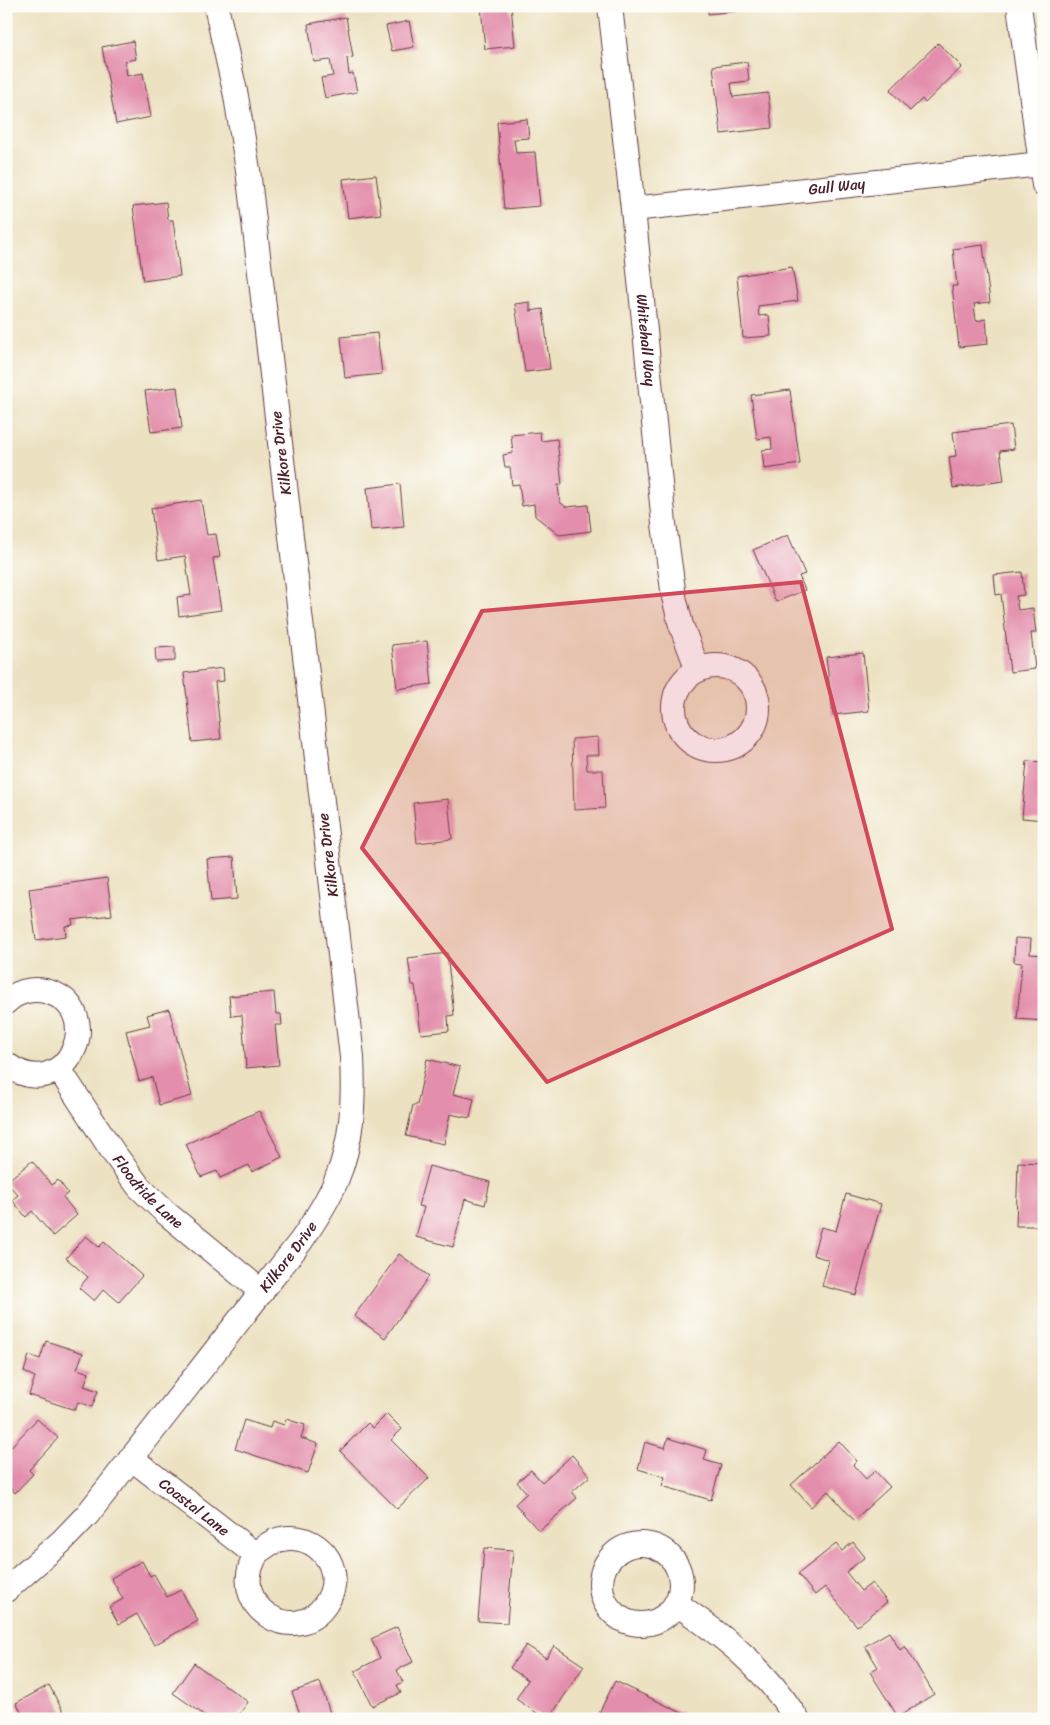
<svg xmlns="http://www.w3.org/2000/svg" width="1050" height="1725" font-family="Sriracha,sans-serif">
<rect width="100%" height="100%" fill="#fdfcf7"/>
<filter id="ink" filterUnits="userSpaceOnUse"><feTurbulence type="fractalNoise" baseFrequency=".02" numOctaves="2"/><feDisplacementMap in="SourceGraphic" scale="10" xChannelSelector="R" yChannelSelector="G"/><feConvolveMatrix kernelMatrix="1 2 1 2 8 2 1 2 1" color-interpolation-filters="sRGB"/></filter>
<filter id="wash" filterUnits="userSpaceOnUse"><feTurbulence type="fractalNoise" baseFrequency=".0096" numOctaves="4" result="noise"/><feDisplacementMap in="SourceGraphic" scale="20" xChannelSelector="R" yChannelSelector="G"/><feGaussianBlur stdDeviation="1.12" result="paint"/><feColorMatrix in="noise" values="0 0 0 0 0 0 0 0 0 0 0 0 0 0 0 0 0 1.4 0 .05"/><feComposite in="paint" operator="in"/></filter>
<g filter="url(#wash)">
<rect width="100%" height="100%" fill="#ece1c1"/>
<g id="blocks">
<path fill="#e38eac" d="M481,6H511L515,46L485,49Z
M708,6H736L737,11L708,14Z
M346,17L353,57L347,58L349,74L353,73L357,92L325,98L321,78L333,76L330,60L314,62L308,24Z
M409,21L414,47L392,51L386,26Z
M133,41L136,59L125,61L127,76L143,73L151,117L116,124L102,47Z
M938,43L962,67L925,103L922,99L910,111L890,90Z
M747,62L749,81L731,83L733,97L768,93L772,128L721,134L713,66Z
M527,119L529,138L514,139L516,153L535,152L540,206L504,209L497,122Z
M376,175L381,214L348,218L343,179Z
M166,202L168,220H173L180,276L143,281L133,206Z
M983,245L990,302L974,304L976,321L986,319L988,344L959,347L952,286H957L953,249Z
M792,267L798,301L758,306L759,316L769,315L771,336L743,338L737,276Z
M530,302V311L543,309L550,369L525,372L515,304Z
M377,333L382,374L345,378L341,337Z
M177,387L182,428L151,432L145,391Z
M790,390L800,464L764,469L762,450L772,449L771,437L757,439L751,395Z
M1011,425L1014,449L1000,451L1004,481L953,488L949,457L956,456L953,432Z
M540,432L541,441L557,439L562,485H558L560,502L566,507L588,505L591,531L559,535L535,516L534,504L522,506L519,484L512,485L510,467H505L503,455L513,453L511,435Z
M400,484L404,527L371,530L367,488Z
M201,500L207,535L216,534L220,557L213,558L221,610L179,616L177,597L191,595L185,556L158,560L151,508Z
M788,535L805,574L799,576L805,590L776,602L753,550Z
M1022,572L1024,595L1016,596L1018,610L1033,608L1036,633H1031L1035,669L1010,672L1001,594L996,595L994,575Z
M427,641L432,684L397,689L392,645Z
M175,647V661L156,662L155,648Z
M863,653L869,711L833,715L826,657Z
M223,668L224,681L215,682L221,739L192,742L184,673Z
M598,737L599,755H586L587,770H603L605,808L574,810L572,739Z
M1027,761L1044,762V820L1022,818Z
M448,799L452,839L417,843L413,803Z
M234,857L237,899L211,901L207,859Z
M107,878L112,915L72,920L73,925L65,926L66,936L36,940L29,889Z
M1015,938L1031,939L1030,954L1044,955V1021L1017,1019L1022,963L1014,962Z
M447,953L454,1015L448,1016L449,1031L421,1034L415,985H412L408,958Z
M274,992L276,1014H281L282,1025H275L279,1065L246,1068L242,1015L231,1016L229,996Z
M169,1009L192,1096L159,1105L152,1077L139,1081L126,1031L150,1025L147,1015Z
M427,1059L460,1067L453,1094L474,1099L470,1118L450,1114L444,1144L406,1136L413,1105H417Z
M259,1111L282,1157L252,1172L249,1165L220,1178L217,1171L201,1177L186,1144Z
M32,1161L52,1185L58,1180L68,1193L63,1197L77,1215L53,1236L32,1211L26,1217L12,1200L18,1195L6,1182Z
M1018,1162L1044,1163L1043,1226H1016Z
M429,1166L490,1182L485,1205L465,1199L453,1247L416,1237L424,1207L418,1206Z
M846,1194L881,1204L856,1295L822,1286L829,1260L813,1255L821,1227L836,1231Z
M86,1236L99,1247L104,1242L142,1276L119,1302L104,1289L94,1301L79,1288L88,1277L66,1258Z
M399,1254L429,1276L385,1338L354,1316Z
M46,1341L83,1353L77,1369L89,1373L84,1386L98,1391L92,1407L78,1402L75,1410L29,1395L35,1377L24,1372L29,1355L40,1359Z
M387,1414L402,1429L391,1440L429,1478L397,1509L340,1451L368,1423L373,1428Z
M37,1419L58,1438L29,1470L33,1474L15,1493L6,1484V1452Z
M286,1419L305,1425L301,1438L318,1444L308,1473L235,1449L244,1420L270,1428L272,1421L284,1425Z
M668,1438L707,1450L704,1460L721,1465L711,1500L662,1486L665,1477L638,1469L645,1442L665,1448Z
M839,1441L857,1461L853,1465L866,1479L875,1471L890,1487L854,1520L828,1491L811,1507L791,1485Z
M572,1455L590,1476L572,1492L577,1498L539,1531L515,1504L527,1493L517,1482L531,1470L542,1482Z
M853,1542L865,1557L846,1572L861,1591L872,1583L887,1602L857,1626L825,1587L815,1595L798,1574L836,1544L842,1551Z
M484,1548L513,1550L507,1623L478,1621Z
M142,1561L150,1576L154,1574L167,1597L181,1590L198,1621L154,1645L137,1614L119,1624L109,1607L123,1599L111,1578Z
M397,1627L413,1662L397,1670L403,1682L397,1685L401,1693L372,1706L355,1671L380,1658L371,1639Z
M889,1632L900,1650L905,1646L934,1694L898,1717L870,1672L878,1667L865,1646Z
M526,1645L546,1658L554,1646L584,1666L549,1719H546L516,1699L528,1680L510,1668Z
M194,1663L248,1702L236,1719H210L173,1693Z
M615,1681L684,1714L682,1719H611L599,1713Z
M320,1682L332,1719H288L300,1714L292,1692Z
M49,1685L67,1719H25L16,1703Z"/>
</g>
</g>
<g filter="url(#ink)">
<use href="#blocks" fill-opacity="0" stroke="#623c42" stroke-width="1"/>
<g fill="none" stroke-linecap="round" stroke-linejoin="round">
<defs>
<g id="minor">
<path id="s1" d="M610,6L633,209L664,524L674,597L681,625L698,670"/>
<path d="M1019,6L1044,185"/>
<path id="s2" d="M633,209L1041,164"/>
<circle cx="716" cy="708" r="42"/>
<path d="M6,1002C16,992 31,988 45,991C111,1007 67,1110 6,1064"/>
<path id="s3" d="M59,1069L113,1152L139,1187L166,1213L262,1292"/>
<path id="s4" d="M131,1458L256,1555C296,1511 356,1561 325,1605C295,1648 226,1607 256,1555"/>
<circle cx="641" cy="1584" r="40"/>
<path id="s5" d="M6,1590L62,1541L87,1515L301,1241C314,1222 327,1202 336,1181C353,1141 354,1100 352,1057L248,170L236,96L216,6"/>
<path d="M676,1603C699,1620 723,1636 744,1656C764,1674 782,1696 797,1719"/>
</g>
</defs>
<use href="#minor" stroke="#623c42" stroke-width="26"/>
<use href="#minor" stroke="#fff" stroke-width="24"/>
</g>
</g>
<path fill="#d1495b" fill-opacity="0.2" stroke="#d1495b" stroke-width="4" stroke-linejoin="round" d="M801,582L892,929L547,1082L362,848L482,611Z"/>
<g text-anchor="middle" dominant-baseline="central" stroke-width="4" stroke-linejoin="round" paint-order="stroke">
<g font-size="15" fill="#4a1f2b" stroke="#fdfcf7">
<text stroke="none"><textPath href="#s2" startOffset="205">Gull Way</textPath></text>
<text stroke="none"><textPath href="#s1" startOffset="336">Whitehall Way</textPath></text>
<text transform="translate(281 453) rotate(-97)">Kilkore Drive</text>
<text transform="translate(328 855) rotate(-97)">Kilkore Drive</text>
<text stroke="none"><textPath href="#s3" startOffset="152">Floodtide Lane</textPath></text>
<text stroke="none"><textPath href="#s5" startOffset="438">Kilkore Drive</textPath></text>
<text stroke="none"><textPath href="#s4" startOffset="80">Coastal Lane</textPath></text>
</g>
</g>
<rect width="1050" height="1725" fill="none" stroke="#fdfcf7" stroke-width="25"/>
</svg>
